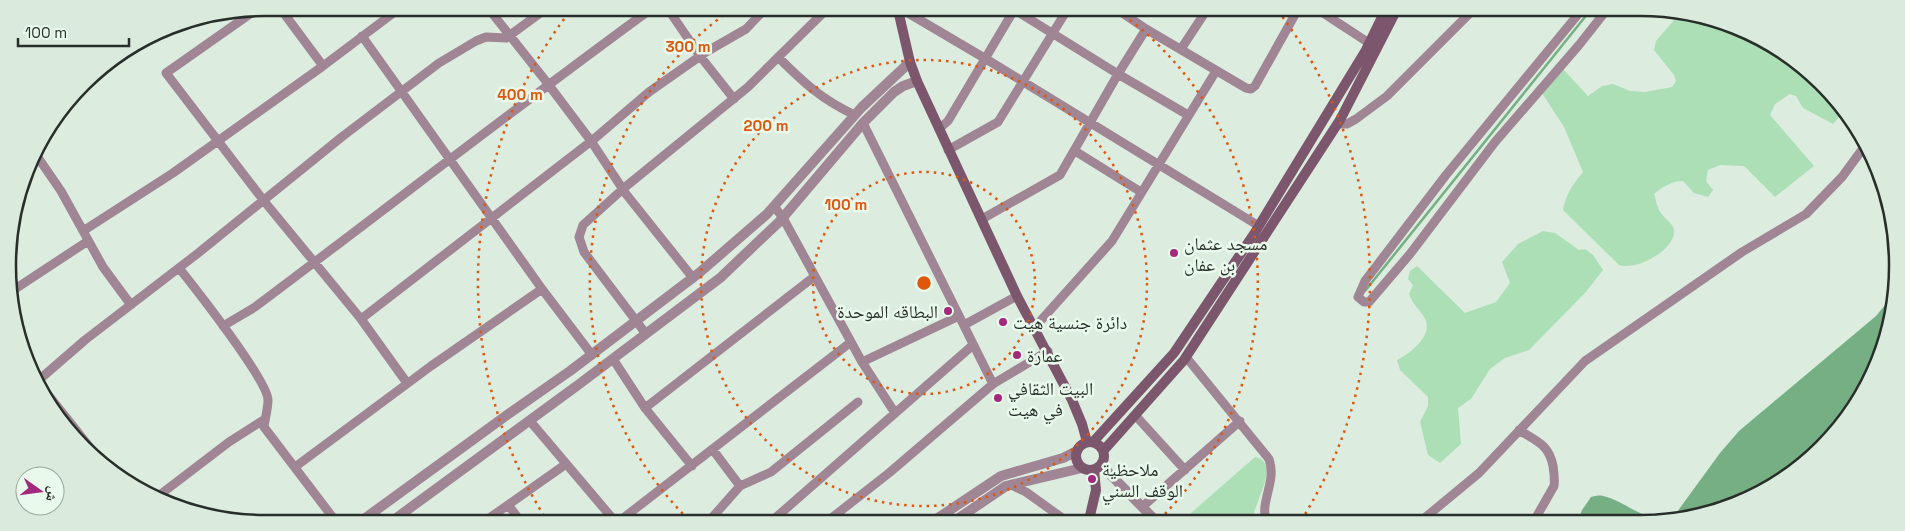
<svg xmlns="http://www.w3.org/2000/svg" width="1905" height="531" font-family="'Space Grotesk','Noto Naskh Arabic',sans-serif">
<rect width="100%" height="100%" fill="#dceddf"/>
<path fill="#acdfb6" d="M1681,12H1690L1782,51L1844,112L1833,124L1803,108L1796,96L1790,94L1775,104L1770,115L1814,166L1775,197L1744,166L1720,165L1708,170L1706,181L1713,190L1708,197L1694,193L1683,181C1672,181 1662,187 1654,194C1656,200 1657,208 1661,213C1664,219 1675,224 1674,232C1674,251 1635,271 1619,265L1563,210C1566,194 1573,184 1583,172L1564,127L1542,93L1563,69L1588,96L1602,86L1613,84L1630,91L1645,92L1672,87L1676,81L1674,75L1654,50L1656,41Z
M1543,231L1555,233L1579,250L1585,249L1593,255L1603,270L1585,293L1529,350L1505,358L1490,369L1471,399L1458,408L1461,444L1440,463L1428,455L1420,422L1428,406V397L1400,370L1397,360C1411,353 1435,334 1424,317C1418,307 1414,307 1409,294L1413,285L1408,279L1410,271L1417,266L1465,313L1496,302L1510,283L1502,262L1518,244Z
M1255,457C1282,462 1253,505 1252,521L1183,520Z"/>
<path fill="#76af83" d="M1893,291V316L1871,380L1822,448L1753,497L1673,521H1578L1582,510L1591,497C1595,496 1600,495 1603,496C1628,501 1652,531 1677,512L1720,453L1739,431L1876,316L1885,305Z"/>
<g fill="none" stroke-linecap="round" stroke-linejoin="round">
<path stroke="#76af83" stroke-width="2.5" d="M1365,291L1589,12"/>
<path stroke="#a08594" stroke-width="9" d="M280,8L323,66
M488,8L545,80L591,141L626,194L693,278
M257,9L166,73L264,201L361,319L407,383
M668,9L700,56L734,99
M903,10L986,59L1259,226
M1015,10L1118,74L1188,115
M1118,10L1146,29L1246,88L1251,89L1255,86L1297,11
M1320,11L1369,43
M1580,12L1446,175L1365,281L1358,297L1364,302H1369L1410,254L1495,142L1579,45L1605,12
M362,36L542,289L592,355
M1181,49L1206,11
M778,57C803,82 822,100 855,115
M863,123L993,384
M1337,124H1347L1356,119L1387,96L1471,12
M939,129L948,121L1014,10
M948,150L998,122L1067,10
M1075,151L1141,192
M39,159L61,191L103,267L131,305
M774,206L783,218L862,362L895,413
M982,219L1060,175L1118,74L1146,29
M83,231L173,173L323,66L400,8
M179,268C195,288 268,381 268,400C268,408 265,419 264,427L334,519
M12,291L88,241
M361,319L594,139L649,92L706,52L746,29L765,9
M964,325L1017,296
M223,326L255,307C387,208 518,106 651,9
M1035,327L1112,241L1216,71
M646,334L584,252L579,237L583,225L624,188L748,87L827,9
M1186,357L1269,459C1277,482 1260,500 1266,521
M613,359L645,408L692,466
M862,362L959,316
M40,379L85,340L197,254L343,136L439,63L476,41L486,37L506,38L547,8
M45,391L92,450
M645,408L815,276
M1135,415L1185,470
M530,421L613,519
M1519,430C1536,441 1549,444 1553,466C1554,473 1555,479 1554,486L1534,521
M713,450L740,486
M295,467L431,366L542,289
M1011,485L1026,492L1065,520
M157,497L229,442L265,419
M508,505L519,519
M1142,507L1240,421
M488,519L566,464
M622,519L851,342
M710,520L740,486L771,472L858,402
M773,520L973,345
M829,520L889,473L993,384L1048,351
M1421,521L1479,473L1585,361L1742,252L1806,214L1842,177L1864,147"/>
<path stroke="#a08594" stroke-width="10" d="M1102,466L1155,520
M364,519L507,415L570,371L699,273L767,214L862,107L910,62
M395,519L578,385L720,278L780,221L863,123L894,92L903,86L917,81
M935,520L1001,476L1063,458L1077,451
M956,520L1006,486L1082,468"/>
<path stroke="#7c566d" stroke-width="10" d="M898,10L910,62L917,81L1017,296L1072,400L1082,424L1087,442
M1076 456a14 14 0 1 1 28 0a14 14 0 1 1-28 0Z
M1093,442L1174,353L1254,234L1366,50L1385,11
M1104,450L1184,360L1340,120L1396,11
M1089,520L1096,490L1094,470"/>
</g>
<g fill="none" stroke="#de570d" stroke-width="2.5" stroke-dasharray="2.5 5">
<circle cx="924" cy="283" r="111"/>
<circle cx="924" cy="283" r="223"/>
<path d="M688 519A334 334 0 0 1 732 9M1118 11A334 334 0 0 1 1160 519"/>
<path d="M544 516A446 446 0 0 1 570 11M1278 11A446 446 0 0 1 1302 519"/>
</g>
<g fill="#a3297d" stroke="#e9faec" stroke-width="2">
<circle cx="1174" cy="253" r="5"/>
<circle cx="948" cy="311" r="5"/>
<circle cx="1003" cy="322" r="5"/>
<circle cx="1017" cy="355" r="5"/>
<circle cx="998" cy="398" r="5"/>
<circle cx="1092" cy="479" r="5"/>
</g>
<g text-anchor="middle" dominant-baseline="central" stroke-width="5" stroke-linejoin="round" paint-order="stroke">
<g font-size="18" fill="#282e29" stroke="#e9faec" text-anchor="start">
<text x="1184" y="243">مسجد عثمان<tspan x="1184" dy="21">بن عفان</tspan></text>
<text x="938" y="311" text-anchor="end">البطاقه الموحدة</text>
<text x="1013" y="322">دائرة جنسية هيت</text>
<text x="1027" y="355">عمارة</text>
<text x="1008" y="388">البيت الثقافي<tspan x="1008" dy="21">في هيت</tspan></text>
<text x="1102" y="469">ملاحظية<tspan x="1102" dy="21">الوقف السني</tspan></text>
</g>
</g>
<path d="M0 0H1905V531H0ZM265 16H1640A249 249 0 0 1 1889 265V266A249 249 0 0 1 1640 515H265A249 249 0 0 1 16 266V265A249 249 0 0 1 265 16Z" fill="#daeadc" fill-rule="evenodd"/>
<path fill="none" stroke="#282e29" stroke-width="2.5" d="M265 16H1640A249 249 0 0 1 1889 265V266A249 249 0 0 1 1640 515H265A249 249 0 0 1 16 266V265A249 249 0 0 1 265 16Z"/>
<circle cx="924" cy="283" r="8" fill="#de570d" stroke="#e9faec" stroke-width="2.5"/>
<g font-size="15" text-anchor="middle" font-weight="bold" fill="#de570d" stroke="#e9faec" stroke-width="5" stroke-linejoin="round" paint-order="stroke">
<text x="688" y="52">300 m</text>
<text x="520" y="100">400 m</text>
<text x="766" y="131">200 m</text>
<text x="846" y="210">100 m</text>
</g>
<g transform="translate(40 491) rotate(104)"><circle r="24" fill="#e9faec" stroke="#9ca89e"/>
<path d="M0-4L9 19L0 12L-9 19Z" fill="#a3297d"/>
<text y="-8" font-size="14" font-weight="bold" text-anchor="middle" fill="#282e29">ش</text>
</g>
<path d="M18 38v8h111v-8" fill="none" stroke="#282e29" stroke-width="2.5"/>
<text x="25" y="38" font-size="15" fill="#282e29" stroke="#e9faec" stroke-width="4" paint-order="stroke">100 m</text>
</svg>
